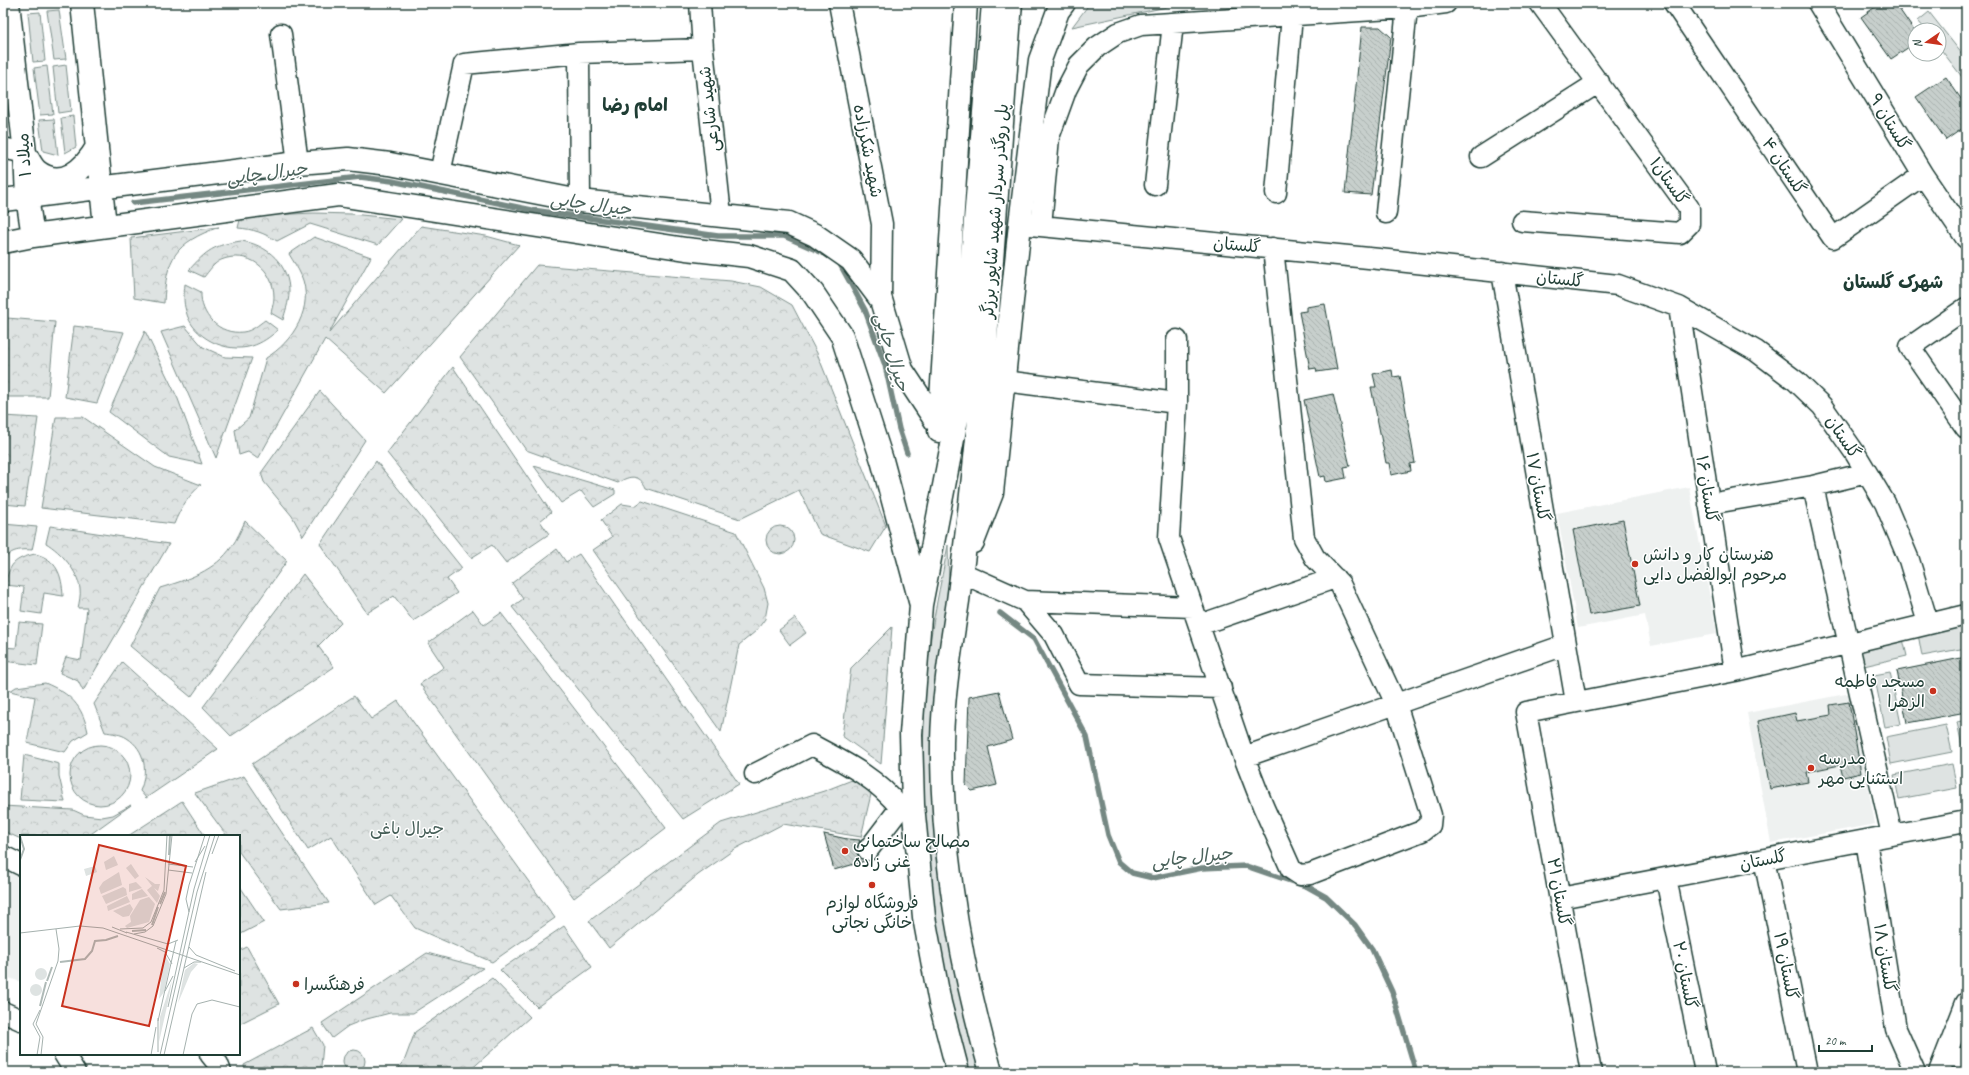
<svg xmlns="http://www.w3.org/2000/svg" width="1969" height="1075" font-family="Caveat,'Playpen Sans Arabic',sans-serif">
<defs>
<pattern id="forest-crowns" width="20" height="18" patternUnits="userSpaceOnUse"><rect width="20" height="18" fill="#dee3e2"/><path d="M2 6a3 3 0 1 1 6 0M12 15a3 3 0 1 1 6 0" fill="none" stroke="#bec4c2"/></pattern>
<pattern id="building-back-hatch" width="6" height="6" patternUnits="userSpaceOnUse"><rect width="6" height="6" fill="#c7cfcc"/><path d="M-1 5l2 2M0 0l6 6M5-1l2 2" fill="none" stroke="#aab3b0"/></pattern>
</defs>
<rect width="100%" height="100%" fill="#fff"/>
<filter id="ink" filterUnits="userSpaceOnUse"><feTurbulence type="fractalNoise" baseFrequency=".025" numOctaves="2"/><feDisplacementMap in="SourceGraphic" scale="8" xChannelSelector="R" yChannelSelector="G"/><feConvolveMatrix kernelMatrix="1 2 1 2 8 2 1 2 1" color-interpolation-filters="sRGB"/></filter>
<g filter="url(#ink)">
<path fill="#eef1f0" d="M1689,487L1717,634L1651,646L1645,615L1578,628L1557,513Z
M1851,693L1875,824L1771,843L1747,713Z
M3,866L14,872L21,881V982L3,976Z"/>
<path fill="#dee3e2" stroke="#7e908b" d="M1090,3H1186L1072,27Z
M59,10L66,59L54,60L47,11Z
M40,12L45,61L33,62L28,13Z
M1929,12L1966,59V74L1962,77L1939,47V30H1926L1918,21Z
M66,65L71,111L58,113L53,67Z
M47,66L53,114L40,115L34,68Z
M73,116L76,147L65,153L61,118Z
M54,119L58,155L43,151L39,120Z
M948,545L949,585L941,886L955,975L979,1072H968C953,1012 938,952 930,891C921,816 921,739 928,664C931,624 941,584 948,545Z
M1966,624V648L1922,656L1918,634Z
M1902,635L1907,656L1864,666L1859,645Z
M1890,672L1901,724L1885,727L1874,675Z
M1966,720V751H1963L1957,722Z
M1946,725L1952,752L1891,764L1886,737Z
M1952,764L1957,788L1899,799L1894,775Z"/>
<path fill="url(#forest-crowns)" stroke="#7e908b" d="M314,213L351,214L401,219L378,245L310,224L277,241C264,233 253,229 238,228L240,220L272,215Z
M421,226L486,236L519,245L386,393L325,339L258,459L248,452L239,455L235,430L249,418L266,358C293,342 315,307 301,275C298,268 293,261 289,254L314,237L371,257L329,333Z
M219,227C175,243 166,258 164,303L134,298L131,238Z
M241,241C267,244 290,265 289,293C289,302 285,312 283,320L271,313C272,308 274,302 274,297C274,269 248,249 221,260C214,263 209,271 204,277L189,270C207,250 214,245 241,241Z
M537,265L731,281L761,287L792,305L817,353L886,526L870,552L820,534L799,490L740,519L646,488C640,474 629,475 618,483L526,450L460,357Z
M185,284L201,292C200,315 219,335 243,332C252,331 258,325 265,320L278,330C270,337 262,343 252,346C227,354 192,338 186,311C183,302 184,293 185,284Z
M7,318L55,322L48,397H3Z
M74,326L124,332L97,403L65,397Z
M185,326L203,347L225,357L252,358L216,458L161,332Z
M145,331L178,399L202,464L169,457L109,412Z
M453,367L551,512L540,521L549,534L506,563L492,545L471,558L387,453Z
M320,391L365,440L303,536L292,516L264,482L261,473Z
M3,416L38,418L25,506L3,504Z
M56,417H83L155,467L201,485C188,496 180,509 174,524L41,508Z
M376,461L462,568L447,579L457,593L413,621L394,596L367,613L320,544Z
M534,466L615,490V494L594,507L581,491L561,503Z
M642,501L736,532L764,588L768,603L765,619L756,631L739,645L721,732L593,550L612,537L601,520L622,504L635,506Z
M245,521L287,561L191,697L130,646L160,588C186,580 216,571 232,546C237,539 241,530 245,521Z
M3,524L37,527L32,550C19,549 9,550 3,562Z
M50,526L169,544L83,691L78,681L60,673L66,657L81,660L87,608H78C79,603 81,595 80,589C78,571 61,552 46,543Z
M766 540a14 14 0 1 1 28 0a14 14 0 1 1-28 0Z
M557,549L566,562L579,554L739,784L683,819L512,607L523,599L512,583Z
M35,554C57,559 62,575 63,596L44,593L41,614L21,611L24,587L5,585C10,564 13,559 35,554Z
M303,574L341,623L318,646L334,667L231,736L203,707Z
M473,610L484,625L501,613L666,828L574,898L420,684L444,667L428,643Z
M795,618L806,633L790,645L779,630Z
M19,622L42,624L37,665L3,661V647L16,648Z
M892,627L881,764L842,736L851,668Z
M122,662L218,749L146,798L140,791C148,772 146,750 127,738C121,734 112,733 105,732L94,704Z
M45,683C71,694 82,705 88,732L73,741L65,752L27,743L35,697L10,691L16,687Z
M354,696L371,719L398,701L555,918L492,962L415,928L391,896L376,905L331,836L308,850L252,764Z
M70 775a30 30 0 1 1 60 0a30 30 0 1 1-60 0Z
M24,755L59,764V776L65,802L20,800Z
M244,776L329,903L281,909L239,852V836H227L195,793Z
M857,778L872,790L861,837L783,824L735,849L698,875L609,948L589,921L721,823L824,791Z
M182,801L205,836H128Z
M131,805L88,836H21V839L3,831V806L73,810L84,815L102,817L113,815Z
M239,885L264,922L239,935Z
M564,926L592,967L537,1007L500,970Z
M247,947L279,1004L239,1024V951Z
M427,953L483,968L413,1013H390L363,1020L348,1026L332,1038L322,1023Z
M492,978L530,1017L468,1072H395L405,1059L415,1032Z
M313,1028L323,1045L321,1066L323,1072H245L244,1065Z
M343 1061a11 11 0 1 1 22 0a11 11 0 1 1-22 0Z"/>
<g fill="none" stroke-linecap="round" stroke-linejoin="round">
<path stroke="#758883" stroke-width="5.5" d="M133,203L360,177L392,181L532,210L718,236H784L823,253
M841,266L865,310L885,365L899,429L907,453
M1000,613L1034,639L1087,737L1108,835L1119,862L1132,873L1153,878L1202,868L1246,866L1308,887L1326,897L1355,925L1372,949L1392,992L1416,1072"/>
</g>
<path fill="url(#building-back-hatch)" stroke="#1f3d34" d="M1881,3H1895L1915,32V43L1891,59L1861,17Z
M1362,27H1380L1391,37L1371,195L1345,193Z
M1946,77L1966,106V126L1946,140L1916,97Z
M1325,304L1337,369L1317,372L1316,368L1310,369L1299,312L1306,311V307Z
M1392,370L1393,377L1400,376L1415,463L1410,464L1411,471L1391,475L1389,463H1386L1371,387H1376L1373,374Z
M1333,394L1350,466L1344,467L1346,478L1326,482L1325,476L1320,477L1304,400Z
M1623,520L1640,606L1589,615L1573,530Z
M1966,657V712L1907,723L1897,671Z
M999,691L1012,740L988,747L997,785L972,791L966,785L969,697Z
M1849,702L1861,773L1843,777L1840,765L1806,772L1808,782L1770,789L1758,721L1795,713L1797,721L1831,715L1830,705Z
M824,834L847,839L860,840L857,848V854L865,861L834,870Z"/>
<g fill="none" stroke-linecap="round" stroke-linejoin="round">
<defs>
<path id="street" d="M700,3L703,49L721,215
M839,3L882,224L881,300
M1674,3L1833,238L1923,175
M1818,3L1923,175L1966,238
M281,34L298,163
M579,53L580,201
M3,148L25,153
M1481,157L1599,82
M440,173L464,64L579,53L703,49
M1155,185L1173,23
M1276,193L1292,16
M1386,213L1407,8
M1522,221L1680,233L1689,224V208L1540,3
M1020,224L1379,259L1618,285L1679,307L1756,351L1796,381L1822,406L1855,453L1885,503L1909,560L1928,623
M1041,226L1049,137L1066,90L1079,65L1097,47L1118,33L1141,25L1407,8L1446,3
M1502,272L1576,702
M1679,307L1735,671
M1966,308L1910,347L1966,428
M1004,381L1177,403L1169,538L1244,757L1263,806L1291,869L1300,875L1310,874L1422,831L1430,825L1431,815L1396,704L1565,645
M1177,403V340
M1813,486L1892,835
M1709,504L1813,486L1867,473
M962,573L1025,601L1054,635L1079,684L1221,688
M1025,601L1193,607
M1199,625L1335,578
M1244,757L1396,704L1340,584L1315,558L1304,538L1273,248
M755,774L812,745C844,762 877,778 900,808L913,805
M1866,840L1896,1029L1915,1072
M868,850L900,808
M3,856L21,865
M1764,859L1807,1072
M1666,878L1705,1072
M1560,898L1966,821
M3,1012L21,1020
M1947,1053L1966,1061
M64,1054L75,1072
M210,1054L218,1064L221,1072
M1591,1072L1526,712L1735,671L1966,615
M1939,1072L1966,1003"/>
<path id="secondary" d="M8,3L25,153L27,197L33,236
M82,3L105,226
M25,153C28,158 32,167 37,171C62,191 85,168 97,147
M3,200L298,163L348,159L390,164L580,201L789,223L815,235L851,260L881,300L902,370L939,426
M3,242L33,236L338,195L686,249L749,256L792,270L813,293L842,336L882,460L921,605
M939,431L966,3
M973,542L992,493L1020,224L1040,60L1058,11L1064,3
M958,1072L940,1003L924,917L913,805L911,734L921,605L960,403L993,3
M991,1072C960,964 941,854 942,741C943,695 951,648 958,601C966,541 973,480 979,419C992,280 1000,141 1011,3"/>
</defs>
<use href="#street" stroke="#1f3d34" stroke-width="23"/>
<use href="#secondary" stroke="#1f3d34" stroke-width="25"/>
<use href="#street" stroke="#fff" stroke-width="20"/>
<use href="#secondary" stroke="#fff" stroke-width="22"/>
</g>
</g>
<g fill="#c8321e" stroke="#fff" stroke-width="1.5">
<circle cx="1635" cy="564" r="4"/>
<circle cx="1933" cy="691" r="4"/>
<circle cx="1811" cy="768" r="4"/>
<circle cx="845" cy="851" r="4"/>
<circle cx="872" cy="885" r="4"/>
<circle cx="296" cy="984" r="4"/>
</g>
<g text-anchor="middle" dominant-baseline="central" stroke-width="3" stroke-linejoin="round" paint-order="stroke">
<g font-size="17" fill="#1f3d34" stroke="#fff">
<text transform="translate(709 109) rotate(-96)">شهید شارعی</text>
<text transform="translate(1890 122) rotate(59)">گلستان ۹</text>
<text transform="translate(868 151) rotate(79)">شهید شکرزاده</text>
<text transform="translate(24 155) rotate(-94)">میلاد ۱</text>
<text transform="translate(1784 166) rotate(56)">گلستان ۴</text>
<text transform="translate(1669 181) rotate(55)">گلستان۱</text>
<text transform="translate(995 211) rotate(-86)">پل روگذر سردار شهید شاپور برزگر</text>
<text transform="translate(1237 245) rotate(5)">گلستان</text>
<text transform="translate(1560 279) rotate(6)">گلستان</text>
<text transform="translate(1843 437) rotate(56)">گلستان</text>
<text transform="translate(1538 487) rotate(80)">گلستان ۱۷</text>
<text transform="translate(1707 489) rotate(81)">گلستان ۱۶</text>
<text transform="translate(1763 860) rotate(-11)">گلستان</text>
<text transform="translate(1559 892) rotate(80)">گلستان ۲۱</text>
<text transform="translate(1885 958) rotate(81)">گلستان ۱۸</text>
<text transform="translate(1786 966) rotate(79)">گلستان ۱۹</text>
<text transform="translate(1685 975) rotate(79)">گلستان ۲۰</text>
</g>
<g font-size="17" fill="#1f3d34" stroke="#fff" text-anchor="start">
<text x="1643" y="554">هنرستان کار و دانش<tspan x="1643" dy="20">مرحوم ابوالفضل دایی</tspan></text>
<text x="1925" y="681" text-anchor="end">مسجد فاطمه<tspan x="1925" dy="20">الزهرا</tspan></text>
<text x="1819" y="758">مدرسه<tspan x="1819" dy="20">استثنایی مهر</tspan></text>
<text x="853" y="841">مصالح ساختمانی<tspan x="853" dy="20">غنی زاده</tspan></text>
<text x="872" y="902" text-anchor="middle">فروشگاه لوازم<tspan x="872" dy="20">خانگی نجاتی</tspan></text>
<text x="304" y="984">فرهنگسرا</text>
</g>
<g font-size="17" fill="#455e57" stroke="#fff">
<text x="407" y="828">جیرال باغی</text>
</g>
<g font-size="18" font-weight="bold" fill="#1f3d34" stroke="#fff">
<text x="635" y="105">امام رضا</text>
<text x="1893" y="282">شهرک گلستان</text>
</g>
<g font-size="18" font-style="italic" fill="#4a625b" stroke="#fff">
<text transform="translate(267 173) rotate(-7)">جیرال چایی</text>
<text transform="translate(591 204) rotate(8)">جیرال چایی</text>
<text transform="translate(892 352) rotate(73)">جیرال چایی</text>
<text transform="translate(1192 857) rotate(-6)">جیرال چایی</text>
</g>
</g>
<g transform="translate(20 835)">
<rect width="220" height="220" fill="#fff"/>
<path d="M144,118L150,129L144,157L139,164ZM174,128L178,129L171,137L158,168L165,135ZM152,145L148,167L139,207L140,182Z" fill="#dee3e2"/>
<path d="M94,21L98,30L86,35L84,27ZM111,29L119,41L115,44L106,33ZM75,31L77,37L66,41L64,34ZM99,37L102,50L81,59L79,53L83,47ZM125,42L135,49H140L138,56L134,53L140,61L137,68L127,55L132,51ZM116,47L122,53L109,57V49ZM103,52L106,54L107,60L86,69L82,61ZM122,54L128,61L112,65V59ZM107,61L110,67L88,76L87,71ZM129,62L135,69L129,87L107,93L105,91L111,87L110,81L120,65ZM110,69L113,74L109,81L103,82L93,76ZM15 139a6 6 0 1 1 12 0a6 6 0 1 1-12 0ZM10 155a6 6 0 1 1 12 0a6 6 0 1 1-12 0Z" fill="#dee3e2"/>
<path fill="none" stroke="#afbab7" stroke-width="2" d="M0,1L4,14L0,25M149,20L150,0M140,69L145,57M132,90L138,72M112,96L126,95M40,127L65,124L72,116L75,106L86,105L98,101M27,146L32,132M20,171L26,147"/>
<path fill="none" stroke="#a5b1ae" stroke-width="1" d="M192,19L199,0M175,27L185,11M148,29L173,32M148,35L172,38M169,77L166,64L169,50L185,0M92,92L107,98M100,94L123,93L131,87L144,55L147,0M106,97L148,109L158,105M0,98L60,91L83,93L220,140M114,99L125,97L133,91L146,59L152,0M169,112L176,120L215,136M137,113L145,117L152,129M164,133L174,127H181M145,156L153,141M148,172L174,54L190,0M138,186L156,106M138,217V183M17,220L20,202L13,189L20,175M21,220L23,202L16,189L38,126L39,114L36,94M131,220L136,192M140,220L177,57L195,0M144,220L186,37M163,220L172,179L177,169L192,165L220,172"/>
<path fill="#c8321e" fill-opacity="0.15" stroke="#c8321e" stroke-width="2" d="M79,10L166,31L129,191L42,171Z"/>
<rect width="220" height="220" fill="none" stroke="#1f3d34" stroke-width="2"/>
</g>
<rect width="1969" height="1075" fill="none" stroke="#fff" stroke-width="16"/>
<rect x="8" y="8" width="1953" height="1059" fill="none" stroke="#1f3d34" stroke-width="1.5" filter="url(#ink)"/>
<g transform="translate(1927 42) rotate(257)"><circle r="19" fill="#ffffff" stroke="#a5b1ae"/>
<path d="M0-3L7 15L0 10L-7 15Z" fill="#c8321e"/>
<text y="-6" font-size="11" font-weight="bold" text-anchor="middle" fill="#1f3d34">N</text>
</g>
<path d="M1819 1045v6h53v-6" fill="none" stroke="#1f3d34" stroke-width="2"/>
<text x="1825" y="1045" font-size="12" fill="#1f3d34" stroke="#ffffff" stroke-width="3" paint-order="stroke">20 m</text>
</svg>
